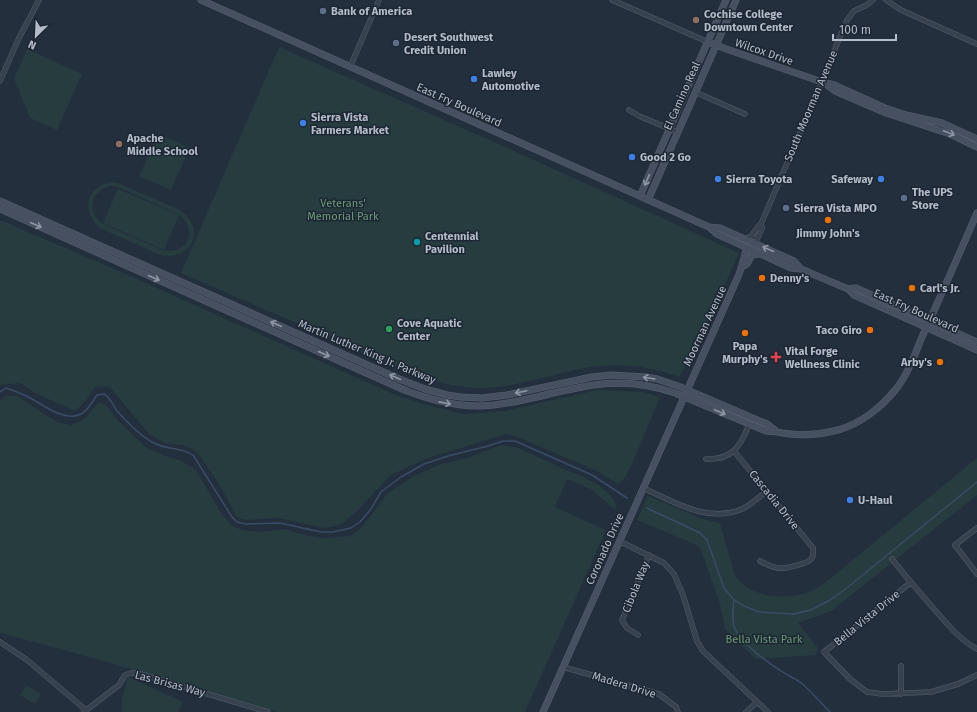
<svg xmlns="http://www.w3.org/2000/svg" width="977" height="712" font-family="'Fira Sans',sans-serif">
<rect width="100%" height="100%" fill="#242f3e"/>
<path fill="#263c3f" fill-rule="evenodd" d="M279,47L512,150L739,253L700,340L679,377C648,365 613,362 580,369C547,376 513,388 479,388C456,388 435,381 414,374L181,273Z
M27,49L82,74L57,130L30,118L14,79Z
M158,134L190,148L171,190L139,176Z
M110,182L118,183L180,210C207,229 192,262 160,255L100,228C81,211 86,188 110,182ZM111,186L118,187L178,214C200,229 188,256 162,250L103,224C86,211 90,191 111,186Z
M118,189L179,215L164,250L103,223Z
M0,220L119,271L353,376L396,395L427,405L464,414L505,411L597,390L642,392L660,397L631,466L624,479L618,484L597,471L517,437L506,434L426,459L391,475L356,512L343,523L336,526L324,528L278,518L248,520L241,519L236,516L224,492L200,456L192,449L184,445L165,443L150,435L110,387C94,385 95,387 87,399C84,403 79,407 75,411L37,394L20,383L0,385Z
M5,396H17L57,422L71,425L84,419L98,403L105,404L120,423L146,447L165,456L180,460L196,470L221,513L231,525L242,530L261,532L284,529L309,536L325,538L351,536L362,527L387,494L412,477L438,465L470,457L501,445L516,447L564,469L582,476L601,487L613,498L616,504L615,510L591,489L567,479L555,507L606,530L525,712H277L90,657L0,633V401Z
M977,458V495L831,611L798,623L818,648L816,655L756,659L725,629L720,604L701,550L697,545L637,520L648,496L703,519L720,523L735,576C751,599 788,601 813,590C817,588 822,585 826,582Z
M128,677L183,702L178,712H122V700Z
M26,685L41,694L35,704L20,695Z"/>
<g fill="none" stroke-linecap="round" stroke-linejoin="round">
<path stroke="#394c67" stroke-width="1.5" d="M0,392L6,388C15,391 23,394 32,399C45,406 65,422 81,414C88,411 92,402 97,395L104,394C111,398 112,404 117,411C126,421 140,435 152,442C165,450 181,447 193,455L232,517L237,522L245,524L280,523L321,532H333L351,528L360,522L371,509L381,492L401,477L424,464L448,456L488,446L503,441H515L592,475L627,498
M647,508L700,533L707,540L724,588L734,600L744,606L759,612L794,614L811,610L830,600L843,591L977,482
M734,600C733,609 731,623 736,631C743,644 768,663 781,671C787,675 794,678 800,682C811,691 820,702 830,712"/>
<defs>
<path id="street" d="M612,0L708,42
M886,0L901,10L977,44
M350,67L379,0
M0,81L19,38L39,0
M695,92L745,114
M629,110L639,116L677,132
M745,239C756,236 753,229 761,224
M755,244L762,228L761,224L822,82L831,58L847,20L854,11L867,5L873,0
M734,451L813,548C814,555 813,559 807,562C786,569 780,572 760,561
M706,459C732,460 740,447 749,425
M643,488C673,501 708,524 742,509C751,505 759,497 767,491
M977,528L955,545L977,574
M619,541L664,563L674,574L683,595L697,641L703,651L768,712
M892,559C906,577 920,593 934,609C947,624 960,640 977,649
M910,583L824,652L850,679L867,692L883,694L931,692L958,684L977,675
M638,635L627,628L622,620L649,555
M0,642L27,660L86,710
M563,667L659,694L676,707L678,712
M901,694V666
M84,712L119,685L125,675L131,673H137L268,712
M746,712L757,702"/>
<path id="secondary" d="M201,0L709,227L717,234L791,268L801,269L848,289L854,295L977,350
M708,42L729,50L822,82L834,85L885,108L906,115L942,123L977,139
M827,85L835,91L886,113L950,134L977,147
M640,196L726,0
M648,200L736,0
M0,201L399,379L425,389L447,395L461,397L482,398L507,395L592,377L611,375L646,377L657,379L678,386L767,424L776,431
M0,209L402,389C427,399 452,406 479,406C499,406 518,401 537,397C587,385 624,375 675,393L766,431C774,431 781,433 790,434C806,436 822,434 838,430C860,424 882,407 896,389C908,374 915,354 922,337C941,296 959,254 977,213
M709,227L720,228L794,261L801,269
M742,267L747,264L752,255L758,254
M848,289L856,288L977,342
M543,712L737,279C742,269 743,259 747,248"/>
</defs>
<use href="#street" stroke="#565f6c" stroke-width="5.5"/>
<use href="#secondary" stroke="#565f6c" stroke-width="7"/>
<use href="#street" stroke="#38414e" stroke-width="4.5"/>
<use href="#secondary" stroke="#465061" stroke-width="6"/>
</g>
<defs><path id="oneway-shaft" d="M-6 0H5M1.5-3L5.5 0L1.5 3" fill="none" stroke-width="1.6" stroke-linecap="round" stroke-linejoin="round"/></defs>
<g stroke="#8e96a5">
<use href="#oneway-shaft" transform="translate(949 133) rotate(22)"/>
<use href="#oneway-shaft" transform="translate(647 180) rotate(113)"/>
<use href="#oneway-shaft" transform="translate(36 225) rotate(24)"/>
<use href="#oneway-shaft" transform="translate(768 249) rotate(-156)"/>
<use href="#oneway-shaft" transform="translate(154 278) rotate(24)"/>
<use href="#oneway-shaft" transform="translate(276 324) rotate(-156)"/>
<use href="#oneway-shaft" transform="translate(324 354) rotate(24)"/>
<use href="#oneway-shaft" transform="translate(395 377) rotate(-156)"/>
<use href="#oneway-shaft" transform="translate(649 378) rotate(-171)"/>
<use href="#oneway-shaft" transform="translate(521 392) rotate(168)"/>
<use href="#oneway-shaft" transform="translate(445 403) rotate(11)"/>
<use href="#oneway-shaft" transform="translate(720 412) rotate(23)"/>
</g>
<g fill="#5c6f8a" stroke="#1d2633" stroke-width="1.5">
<circle cx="323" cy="11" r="4"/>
<circle cx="396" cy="43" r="4"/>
<circle cx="904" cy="198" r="4"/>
<circle cx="786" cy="208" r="4"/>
</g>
<g fill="#8d6e63" stroke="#1d2633" stroke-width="1.5">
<circle cx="696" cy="20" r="4"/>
<circle cx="119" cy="144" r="4"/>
</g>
<g fill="#3f7fe0" stroke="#1d2633" stroke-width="1.5">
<circle cx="474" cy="79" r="4"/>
<circle cx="303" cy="123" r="4"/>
<circle cx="632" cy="157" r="4"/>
<circle cx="718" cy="179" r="4"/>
<circle cx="881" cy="179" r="4"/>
<circle cx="850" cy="500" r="4"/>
</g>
<g fill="#e8710a" stroke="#1d2633" stroke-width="1.5">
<circle cx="828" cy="220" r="4"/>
<circle cx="762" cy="278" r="4"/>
<circle cx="912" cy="288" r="4"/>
<circle cx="870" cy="330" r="4"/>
<circle cx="745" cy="333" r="4"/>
<circle cx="940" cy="362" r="4"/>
</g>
<circle fill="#0f9aa8" stroke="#1d2633" stroke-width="1.5" cx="417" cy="242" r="4"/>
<circle fill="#2e9e5b" stroke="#1d2633" stroke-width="1.5" cx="389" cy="329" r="4"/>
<path fill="#e0444e" stroke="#1d2633" stroke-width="1.5" d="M774 351h4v4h4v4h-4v4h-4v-4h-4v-4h4z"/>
<g text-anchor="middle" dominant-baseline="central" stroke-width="3" stroke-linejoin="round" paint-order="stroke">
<g font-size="11" font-weight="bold" fill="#b4bcc9" stroke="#1d2633" text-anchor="start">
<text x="331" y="11">Bank of America</text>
<text x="704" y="14">Cochise College<tspan x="704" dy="13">Downtown Center</tspan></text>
<text x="404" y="37">Desert Southwest<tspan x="404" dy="13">Credit Union</tspan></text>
<text x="482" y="73">Lawley<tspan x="482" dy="13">Automotive</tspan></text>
<text x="311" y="117">Sierra Vista<tspan x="311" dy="13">Farmers Market</tspan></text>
<text x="127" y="138">Apache<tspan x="127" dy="13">Middle School</tspan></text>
<text x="640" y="157">Good 2 Go</text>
<text x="726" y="179">Sierra Toyota</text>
<text x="873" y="179" text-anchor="end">Safeway</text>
<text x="912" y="192">The UPS<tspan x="912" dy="13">Store</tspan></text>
<text x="794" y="208">Sierra Vista MPO</text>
<text x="828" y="233" text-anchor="middle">Jimmy John's</text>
<text x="425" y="236">Centennial<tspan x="425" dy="13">Pavilion</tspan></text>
<text x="770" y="278">Denny's</text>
<text x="920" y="288">Carl's Jr.</text>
<text x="397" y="323">Cove Aquatic<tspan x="397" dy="13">Center</tspan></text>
<text x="862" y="330" text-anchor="end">Taco Giro</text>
<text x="745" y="346" text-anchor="middle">Papa<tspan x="745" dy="13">Murphy's</tspan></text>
<text x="785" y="351">Vital Forge<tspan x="785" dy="13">Wellness Clinic</tspan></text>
<text x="932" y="362" text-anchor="end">Arby's</text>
<text x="858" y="500">U-Haul</text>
</g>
<g font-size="11" fill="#b4bcc9" stroke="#1d2633">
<text transform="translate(764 52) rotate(19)">Wilcox Drive</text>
<text transform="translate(682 96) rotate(-66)">El Camino Real</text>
<text transform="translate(459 105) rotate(24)">East Fry Boulevard</text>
<text transform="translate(811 106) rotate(-67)">South Moorman Avenue</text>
<text transform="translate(916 311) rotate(24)">East Fry Boulevard</text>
<text transform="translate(705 326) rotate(-65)">Moorman Avenue</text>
<text transform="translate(367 352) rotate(23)">Martin Luther King Jr. Parkway</text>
<text transform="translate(774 500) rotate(51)">Cascadia Drive</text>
<text transform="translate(605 549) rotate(-66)">Coronado Drive</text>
<text transform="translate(636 587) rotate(-68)">Cibola Way</text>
<text transform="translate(867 618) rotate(-39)">Bella Vista Drive</text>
<text transform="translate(170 684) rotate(15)">Las Brisas Way</text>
<text transform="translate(624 685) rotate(17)">Madera Drive</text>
</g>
<g font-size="11" fill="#6b9a76" stroke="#1d2633">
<text x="343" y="203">Veterans'<tspan x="343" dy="13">Memorial Park</tspan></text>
<text x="764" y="639">Bella Vista Park</text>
</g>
</g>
<g transform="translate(36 36) rotate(204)" stroke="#1d2633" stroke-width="3" paint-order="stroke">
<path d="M0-3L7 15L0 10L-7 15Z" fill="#b4bcc9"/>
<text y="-6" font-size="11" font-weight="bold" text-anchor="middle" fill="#b4bcc9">N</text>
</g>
<path d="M833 34v6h63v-6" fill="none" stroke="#b4bcc9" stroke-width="2"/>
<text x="839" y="34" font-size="12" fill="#b4bcc9" stroke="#1d2633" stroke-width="3" paint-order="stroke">100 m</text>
</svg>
